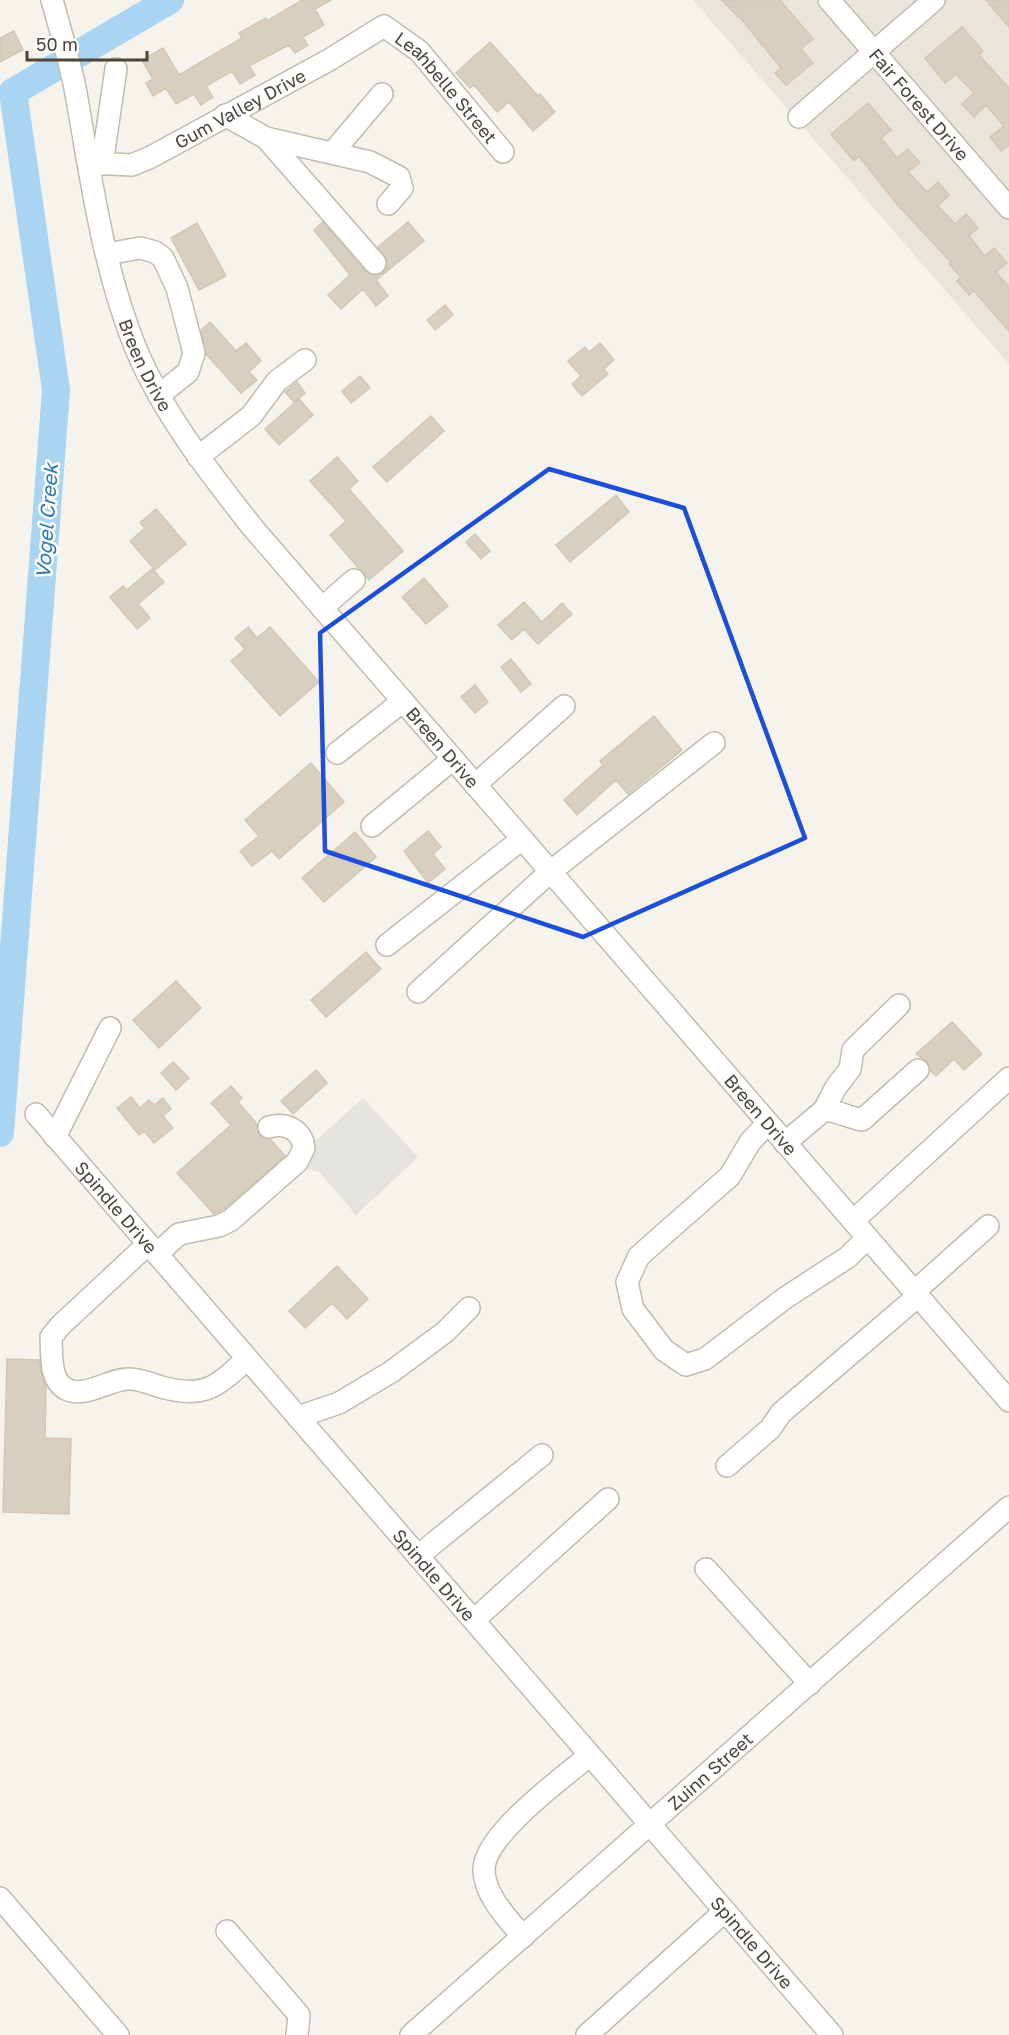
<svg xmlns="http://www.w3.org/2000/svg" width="1009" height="2035" font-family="'Golos Text',sans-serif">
<rect width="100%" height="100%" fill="#f6f3ec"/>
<path fill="#eae5da" d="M693,0H1009V364Z"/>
<path fill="#e5e3e0" d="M363,1098L418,1157L356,1215L319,1172L305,1169L308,1138L318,1139Z"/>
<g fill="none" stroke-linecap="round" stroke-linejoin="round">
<path stroke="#a9d4f2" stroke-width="28" d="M0,1133L56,390L13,92L170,0"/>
</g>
<path fill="#d8cfc1" stroke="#d3c7b4" stroke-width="1.5" d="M302,0H331L315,9L324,25L303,37L308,45L295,53L289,45L249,66L255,75L240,84L232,71L206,86L213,97L201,105L194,94L176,104L166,88L153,96L146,83L153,79L142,60L163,48L179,75L242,38L239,33L266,18L267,21Z
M722,0H780L813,39L801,49L813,63L786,85L775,73L781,68L738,15L737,16Z
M986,0H1009V27Z
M962,27L983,51L979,55L1009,88V145L1001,151L990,137L1004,126L986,105L974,117L962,104L974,93L956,74L945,83L925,58Z
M14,31L23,50L0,62V38Z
M490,42L538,96L540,94L555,112L533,131L509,102L497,112L474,85L470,88L456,73Z
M868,103L891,130L881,138L897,158L908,149L920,163L908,172L927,192L938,182L949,195L938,206L955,224L966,214L978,228L969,236L985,256L994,248L1007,263L996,272L1009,287V331L974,291L969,295L957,281L961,277L949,264L951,262L896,203L859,156L854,161L831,134Z
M323,222L365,271L371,275L383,273L387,267V260L378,247L408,222L424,241L376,280L388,296L376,306L363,289L341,309L328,295L350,275L314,230Z
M197,223L226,276L199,290L171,238Z
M445,305L453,315L435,330L427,320Z
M210,322L236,351L246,343L261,361L249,372L257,380L241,393L206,354L201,330Z
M600,343L614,360L604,369L608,374L582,396L572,384L581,376L568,361L585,347L589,352Z
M360,376L370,388L351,403L342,391Z
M297,382L305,393L294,402L285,392Z
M299,399L313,415L279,445L265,429Z
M431,416L444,431L387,482L373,467Z
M337,457L358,481L349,489L403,551L369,580L330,535L346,521L310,481Z
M616,495L629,512L570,562L556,545Z
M156,509L186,544L155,570L130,541L145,528L140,523Z
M475,534L490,551L481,559L466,542Z
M152,569L164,582L138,604L150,618L137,629L110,597L123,586L127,590Z
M424,578L448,606L426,624L402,597Z
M524,602L542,622L562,603L572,614L538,644L524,629L512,640L498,625Z
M248,627L257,638L270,627L319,682L280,716L231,661L245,649L235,638Z
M511,659L531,684L521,692L501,667Z
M475,685L488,702L475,713L461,697Z
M654,716L682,750L628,794L616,780L577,815L564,800L603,765L600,761Z
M311,763L344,802L279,859L272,851L252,866L240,851L259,836L245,820Z
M428,831L441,847L433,854L445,869L428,883L404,851Z
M355,832L376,857L324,902L302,878Z
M366,952L381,969L326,1017L311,1000Z
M176,981L201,1008L159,1048L133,1020Z
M952,1022L982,1054L964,1070L954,1059L936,1076L930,1070L927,1061L916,1054Z
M173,1062L189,1078L176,1090L161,1073Z
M316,1070L327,1083L293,1114L281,1101Z
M231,1086L242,1098L238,1102L257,1124L259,1135L264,1139L271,1140L285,1156L224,1209L214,1214L177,1173L231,1125L211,1103Z
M131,1097L140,1108L149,1100L154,1105L163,1098L171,1109L163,1116L173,1128L154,1143L144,1131L139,1135L117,1108Z
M337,1266L368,1299L347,1319L332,1303L305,1328L289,1311Z
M7,1359L39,1360L42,1376L46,1387L45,1438L71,1439L69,1514L3,1512Z"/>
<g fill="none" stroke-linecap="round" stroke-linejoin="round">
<defs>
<g id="minor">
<path id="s1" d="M52,0C60,29 69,59 75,88C91,176 102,266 136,349C164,415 209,472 253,528L1009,1401"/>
<path id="s2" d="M829,0L1009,208"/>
<path d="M225,115L266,138L375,263"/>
<path d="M799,117L934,0"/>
<path d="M266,138L370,162L399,177L402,188L388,204"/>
<path d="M333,152L382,94"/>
<path id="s3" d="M88,163L132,165L151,157L329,60L384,26L419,51L503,152"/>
<path d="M102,164L116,69"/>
<path d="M107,254L140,248L155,252L163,258L177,288L194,353L188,372L159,395"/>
<path d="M198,457L251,416L277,381L305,360"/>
<path d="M322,608L354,580"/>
<path d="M337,753L403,701"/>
<path d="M475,785L564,706"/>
<path d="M372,826L453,759"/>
<path d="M387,945L522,839"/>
<path d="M418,992L550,872L714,743"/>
<path d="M824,1110L836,1087L850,1069L853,1050L899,1005"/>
<path id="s4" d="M36,1114L832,2035"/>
<path d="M768,1123L750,1142L730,1176L639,1256L627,1282L633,1309L664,1350L686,1365L705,1359L785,1298L848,1257L867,1238"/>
<path d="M55,1137L110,1028"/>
<path d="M785,1143L824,1110C838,1111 848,1117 862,1120L918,1070"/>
<path d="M853,1221L1009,1078"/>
<path d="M148,1244L61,1325L51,1337C52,1353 49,1380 66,1389C86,1399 110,1378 130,1379C139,1379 152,1384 161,1387C205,1399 216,1387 247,1359"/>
<path d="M157,1254L179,1234L219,1226L231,1220L297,1162L304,1148C302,1130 286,1122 269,1127"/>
<path d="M914,1292L988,1226"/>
<path d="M298,1417L339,1403L391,1372L445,1332L469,1308"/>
<path d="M727,1466L770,1429L781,1413L918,1296"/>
<path d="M418,1556L542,1455"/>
<path d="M706,1569L810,1684"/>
<path d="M474,1620L608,1499"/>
<path d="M0,1898L118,2035"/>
<path d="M227,1931L299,2015L297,2035"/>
<path d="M523,1937C508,1919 485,1896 484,1871C482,1836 564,1777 590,1755"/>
<path id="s5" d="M411,2035L1009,1507"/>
<path d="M587,2035L725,1911"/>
</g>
</defs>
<use href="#minor" stroke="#c2bbae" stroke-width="24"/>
<use href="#minor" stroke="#fff" stroke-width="21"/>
</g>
<path fill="none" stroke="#1d4ed8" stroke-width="4.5" stroke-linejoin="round" d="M549,469L684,508L805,838L583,937L325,851L320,633Z"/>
<g text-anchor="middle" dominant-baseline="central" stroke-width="5" stroke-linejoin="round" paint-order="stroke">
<g font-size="18" fill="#4b4439" stroke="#fff">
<text stroke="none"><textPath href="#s3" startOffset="420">Leahbelle Street</textPath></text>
<text stroke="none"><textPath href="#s2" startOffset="138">Fair Forest Drive</textPath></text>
<text stroke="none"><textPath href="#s3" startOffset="166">Gum Valley Drive</textPath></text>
<text stroke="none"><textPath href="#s1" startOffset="378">Breen Drive</textPath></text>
<text stroke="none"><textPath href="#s1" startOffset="864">Breen Drive</textPath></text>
<text stroke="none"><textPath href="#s1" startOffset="1350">Breen Drive</textPath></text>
<text stroke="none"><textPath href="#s4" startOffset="123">Spindle Drive</textPath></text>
<text stroke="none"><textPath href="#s4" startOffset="609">Spindle Drive</textPath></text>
<text stroke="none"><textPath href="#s5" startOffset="399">Zuinn Street</textPath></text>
<text stroke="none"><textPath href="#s4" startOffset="1095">Spindle Drive</textPath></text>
</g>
<g font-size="20" font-style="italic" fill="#2e7ab2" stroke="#fff">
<text transform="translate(46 521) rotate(-86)">Vogel Creek</text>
</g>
</g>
<path d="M27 51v9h120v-9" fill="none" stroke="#4b4439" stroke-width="3"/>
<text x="36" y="51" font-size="18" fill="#4b4439" stroke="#ffffff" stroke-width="4.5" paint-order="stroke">50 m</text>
</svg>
